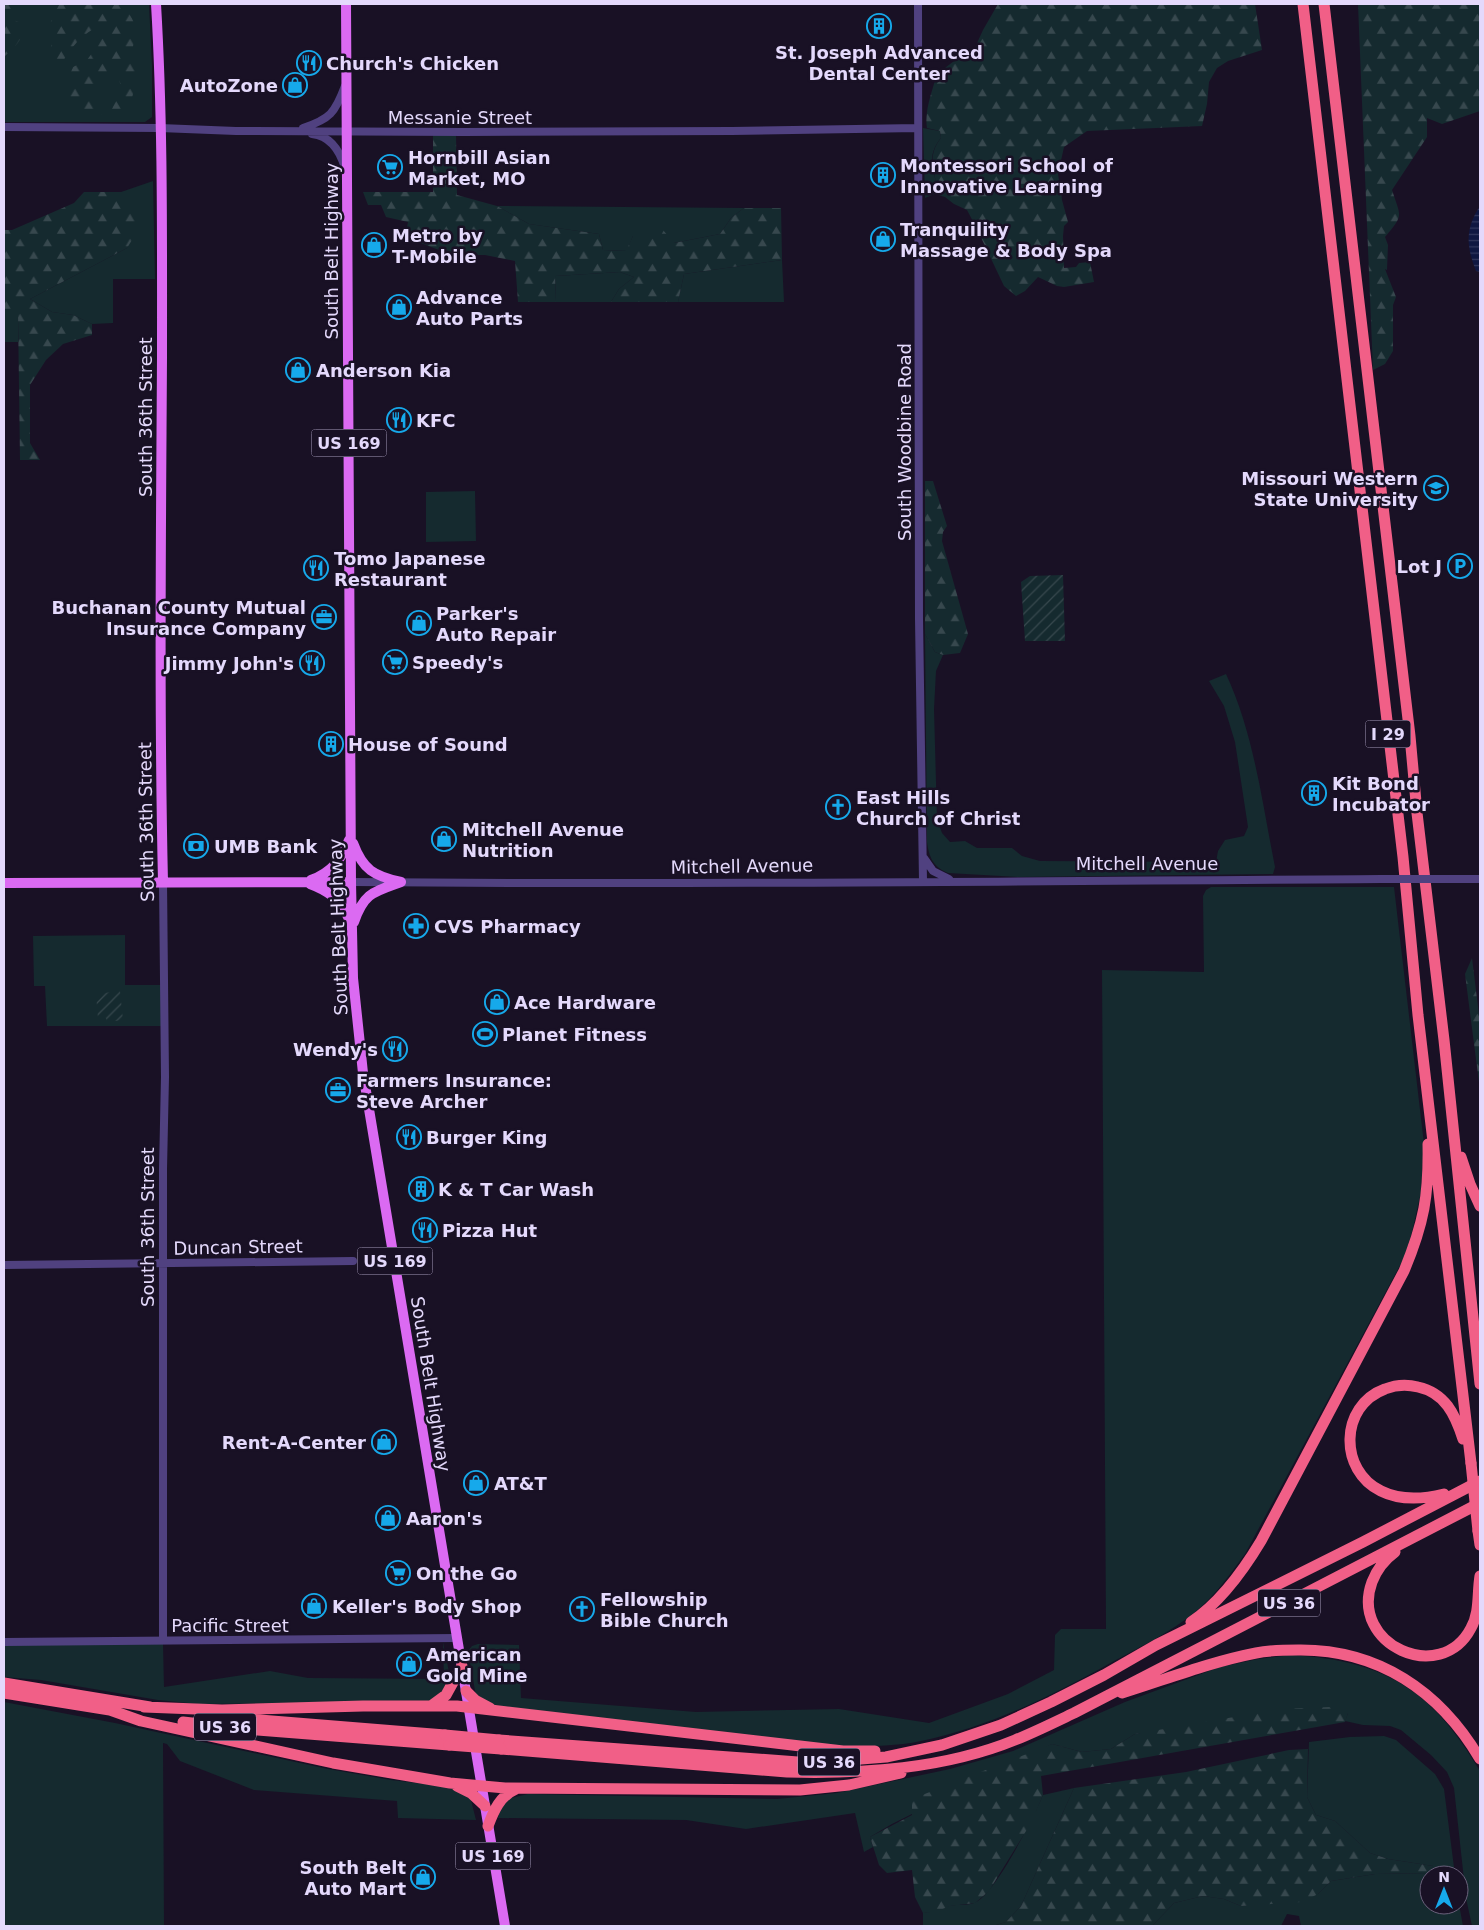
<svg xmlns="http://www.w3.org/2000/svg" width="1484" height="1930" font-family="'DejaVu Sans',sans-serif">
<defs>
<pattern id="forest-firs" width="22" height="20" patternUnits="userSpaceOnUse" patternTransform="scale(1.25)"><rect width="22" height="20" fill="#152a2f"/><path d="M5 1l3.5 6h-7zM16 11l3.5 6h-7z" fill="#37484e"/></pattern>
<pattern id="garden-furrows" width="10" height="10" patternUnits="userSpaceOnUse" patternTransform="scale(1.25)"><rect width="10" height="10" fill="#152a2f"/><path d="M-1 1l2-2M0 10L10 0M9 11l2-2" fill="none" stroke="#37484e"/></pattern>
<pattern id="water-rules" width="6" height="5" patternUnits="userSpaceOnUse" patternTransform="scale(1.25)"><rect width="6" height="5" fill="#0f1741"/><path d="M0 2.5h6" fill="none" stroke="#32385d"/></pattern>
</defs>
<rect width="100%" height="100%" fill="#191125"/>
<path fill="#152a2f" d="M4,4H149L152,65V117L145,122H4Z
M923,128L940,131L941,138C923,160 939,171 935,194L925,198Z
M153,181L155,279H113V323L92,324L73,315L52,312L30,299L127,248L137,211H121V192Z
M497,206L744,208L731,218L720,234L674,243L633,236L627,251L603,250L599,234L529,224Z
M782,260L784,302H678L684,274Z
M620,272L634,277L619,289L611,302H556L555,276Z
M4,313H18V342H4Z
M475,491L476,541L426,542V492Z
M925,634L935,652L943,655L936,671L934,709L937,819L942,833L950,842L965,841L977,848H1012L1022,856L1040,861L1216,862L1218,851L1225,840L1244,836L1248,827L1235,742L1224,706L1209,681L1226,674C1254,734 1262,802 1275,867L1273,874L1018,877L948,873C933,867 929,857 927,842Z
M1211,887H1394L1424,1144L1421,1192L1412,1232L1405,1256L1245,1554C1230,1574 1215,1596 1195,1612C1171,1632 1142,1646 1114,1661C1053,1695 990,1727 921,1741C898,1746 873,1746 849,1747L492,1705L476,1696L468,1651L472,1646L478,1644L519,1645L521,1698L696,1712L839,1709L929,1723L1008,1694L1054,1670L1055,1635L1061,1629H1106L1102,970L1204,972L1203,896L1206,890Z
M125,935V985H161L162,1026H47L45,986H34L33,936Z
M443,1642L450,1677L446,1690L430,1702L198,1704L158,1700L41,1680L4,1677V1645L163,1644L164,1687L270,1671L308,1678L444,1679Z
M1292,1655C1386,1661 1432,1690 1480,1771V1926H1472L1466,1898L1454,1788L1447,1772L1431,1755L1401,1730L1390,1726L1363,1725L1345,1721L1348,1713L1135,1734L1111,1749L1082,1752L1052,1744L892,1824L870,1837L873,1847L864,1852L855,1813L746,1829L686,1820L498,1818L500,1810L507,1799L528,1794L777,1799L837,1793L950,1769L1013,1751L1125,1702L1220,1667L1258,1659Z
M4,1702L115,1723L328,1769L391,1780L451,1787L470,1796L476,1820L398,1818L397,1801L254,1790L180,1761L167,1744L163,1743L164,1926H4Z
M1384,1736L1396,1740L1435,1774L1444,1789L1455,1875H1429V1905L1459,1904L1463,1926H1301L1299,1916L1287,1914L1281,1926H1152L1174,1903L1203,1896L1224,1899L1241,1906L1318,1894L1331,1881L1375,1874L1432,1873L1433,1866L1388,1859L1370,1853L1335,1821L1316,1815L1307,1797L1309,1742L1350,1737Z
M1074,1788L1021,1906L1006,1922L993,1926H923V1913C933,1912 940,1909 949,1906C958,1904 969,1906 976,1902C997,1891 1033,1818 1043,1795Z"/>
<path fill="url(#forest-firs)" d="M4,4H18L13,20L25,24C23,40 15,47 4,57Z
M59,4H121C139,24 137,30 131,55L138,64C136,82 134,98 125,114L111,113C114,98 126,91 117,75C104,79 96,82 93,95L103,105L102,114L87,119L66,96L68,79L73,67L87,60L95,49L99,34L95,28C76,39 65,55 57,74C47,66 52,53 51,42C51,38 48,33 47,30Z
M998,4H1255L1262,50L1228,61L1217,68L1209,82L1207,104L1202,126L1087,131L1064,147L1058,174L1062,200L1068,222L1064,226L1063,236L1064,268L1076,267L1079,263L1090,262L1094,282L1064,287L1057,286L1038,277L1025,291L1016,296L1004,286L976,227L967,210L954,204L945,197L935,194C939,171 924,160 941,138L940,131L927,128C924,110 933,90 937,73C950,66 958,55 973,52L983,30Z
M1358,4H1480V111L1442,124L1427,118V137L1392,190C1401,218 1404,214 1385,237L1388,245L1387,270L1385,269L1396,297L1393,305V351L1385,364L1373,370Z
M433,135H456L457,195L497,206L529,224L599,234L603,250L626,251L633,236L663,230L674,243L720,234L731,218L744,208H781L782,260L684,274L678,302H611L619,289L634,277L620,272L555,276L556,302H518L515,261L485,255H452L405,237L408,222L386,217L381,205H368L363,192H433Z
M84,192H121V211H137V232L127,248L30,299L52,312L73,315L92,324V335L63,344L46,360L30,385V443L40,460H20L18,313H4V230H12L74,203Z
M925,481H933L947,526L943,532L942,541L968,634L960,653L943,655L935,652L925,634Z
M1472,958L1480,1023V1090L1465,974Z
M1333,1707L1348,1713L1345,1722L1041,1776L1043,1795L1031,1823L989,1891L975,1903L950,1906L935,1912L923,1913L915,1897L912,1870L887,1873L879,1865L870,1837L912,1815V1799L1052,1744L1082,1752L1111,1749L1135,1734L1280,1709Z
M1308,1749L1307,1797L1316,1815L1335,1821L1370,1853L1388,1859L1433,1866L1432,1873L1375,1874L1331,1881L1318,1894L1302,1902L1241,1906L1224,1899L1203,1896L1174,1903L1152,1926H993L1006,1922L1021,1906L1074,1788L1186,1772L1289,1750Z"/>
<path fill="url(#garden-furrows)" d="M1063,575L1065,641H1025L1021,582L1030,576Z
M120,991L123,1020L107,1022L106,1018L98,1019L96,994Z"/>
<path fill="url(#water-rules)" d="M1480,206V272L1476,271C1466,245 1465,229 1480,206Z"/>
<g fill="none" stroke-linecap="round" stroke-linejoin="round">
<path stroke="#504180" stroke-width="8" d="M918,4L919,619L923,881
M4,127L160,128L236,131L464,132L732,131L917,128
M303,128C330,119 335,113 345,86
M312,134C330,136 340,151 345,168
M924,858L933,871L949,879
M1445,879H1480
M163,882L165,1077L163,1169V1640
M351,882C694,885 1037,881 1381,879
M4,1265L353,1261
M4,1642L457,1638"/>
<path stroke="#db6af2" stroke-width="10" d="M156,4C163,121 162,239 162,357C161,532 159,707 163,882
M346,4L351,882L353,978L363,1073L505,1926
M353,843C363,870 374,876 401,882
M311,880C332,872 341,860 349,840
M4,883L351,882
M310,884C329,891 341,900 349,919
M354,922C364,893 373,892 401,882"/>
<path stroke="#f15f87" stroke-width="11" d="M1303,4L1403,857L1418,1015L1471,1463
M1324,4L1410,736L1417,813L1444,1040L1480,1384
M1461,1157L1470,1184L1480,1206
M1444,1494C1424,1499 1401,1501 1381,1491C1339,1471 1339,1406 1385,1389C1395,1385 1407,1384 1418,1387C1445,1393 1455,1414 1463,1439
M1478,1531L1480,1545
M1395,1552C1384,1560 1377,1569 1372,1582C1349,1645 1441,1686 1471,1628C1480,1612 1477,1594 1480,1576
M1191,1622C1221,1602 1243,1571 1261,1541L1404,1271C1424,1223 1429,1195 1428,1144
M4,1683L150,1707
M466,1691L475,1700L490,1708
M4,1693L116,1711
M1122,1693C1167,1679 1210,1662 1256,1653C1270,1650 1284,1650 1298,1650C1378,1649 1440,1691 1480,1759
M431,1706L446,1695L462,1666
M144,1707L222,1710L363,1706H457L843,1751H875
M110,1710L141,1721L333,1763L450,1783L505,1788L800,1790L849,1785L901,1773
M211,1716L445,1735
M183,1722L246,1729L449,1745
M499,1740L811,1763L886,1757L942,1745L1001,1725L1051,1702L1104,1675L1156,1645L1363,1542L1480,1481
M501,1749L787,1772C863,1774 944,1769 1015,1740C1035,1732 1055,1722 1074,1713L1480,1503
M457,1786L471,1793L485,1806
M488,1826C494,1810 500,1796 516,1789"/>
<path stroke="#504180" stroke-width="8" d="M1381,879H1445"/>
<path stroke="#f15f87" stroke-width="11" d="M1471,1463L1478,1531
M445,1735L499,1740
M449,1745L501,1749"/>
</g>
<defs>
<symbol id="building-ring" viewBox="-11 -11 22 22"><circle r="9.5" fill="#191125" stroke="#16a9eb" stroke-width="1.5"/><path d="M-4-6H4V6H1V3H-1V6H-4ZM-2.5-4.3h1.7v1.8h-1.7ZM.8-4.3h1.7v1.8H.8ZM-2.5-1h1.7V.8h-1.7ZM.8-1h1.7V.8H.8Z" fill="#16a9eb"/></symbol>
<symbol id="restaurant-ring" viewBox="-11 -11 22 22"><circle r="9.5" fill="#191125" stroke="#16a9eb" stroke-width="1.5"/><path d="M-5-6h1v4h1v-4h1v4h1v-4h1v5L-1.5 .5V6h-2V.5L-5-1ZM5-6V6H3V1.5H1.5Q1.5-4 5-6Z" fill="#16a9eb"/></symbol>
<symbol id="shop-ring" viewBox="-11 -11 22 22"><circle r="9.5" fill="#191125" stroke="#16a9eb" stroke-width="1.5"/><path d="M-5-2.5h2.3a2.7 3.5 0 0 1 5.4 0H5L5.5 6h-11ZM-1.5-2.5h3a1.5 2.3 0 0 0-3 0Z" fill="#16a9eb"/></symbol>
<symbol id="supermarket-ring" viewBox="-11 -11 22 22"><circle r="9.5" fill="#191125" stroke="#16a9eb" stroke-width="1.5"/><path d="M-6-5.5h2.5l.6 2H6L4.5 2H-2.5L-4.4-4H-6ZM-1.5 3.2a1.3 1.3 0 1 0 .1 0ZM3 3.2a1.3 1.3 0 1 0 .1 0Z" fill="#16a9eb"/></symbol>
<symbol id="university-ring" viewBox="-11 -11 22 22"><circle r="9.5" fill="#191125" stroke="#16a9eb" stroke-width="1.5"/><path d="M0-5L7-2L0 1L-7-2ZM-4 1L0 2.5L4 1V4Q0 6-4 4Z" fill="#16a9eb"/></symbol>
<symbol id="parking-ring" viewBox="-11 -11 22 22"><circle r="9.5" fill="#191125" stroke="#16a9eb" stroke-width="1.5"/><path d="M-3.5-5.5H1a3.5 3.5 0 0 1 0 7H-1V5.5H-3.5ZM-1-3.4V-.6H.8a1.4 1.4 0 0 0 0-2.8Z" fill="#16a9eb"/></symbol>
<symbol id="office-ring" viewBox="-11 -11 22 22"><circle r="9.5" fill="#191125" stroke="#16a9eb" stroke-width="1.5"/><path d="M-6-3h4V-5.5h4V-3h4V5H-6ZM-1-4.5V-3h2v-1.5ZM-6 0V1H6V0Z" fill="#16a9eb"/></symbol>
<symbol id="church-ring" viewBox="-11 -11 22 22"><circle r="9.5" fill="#191125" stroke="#16a9eb" stroke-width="1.5"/><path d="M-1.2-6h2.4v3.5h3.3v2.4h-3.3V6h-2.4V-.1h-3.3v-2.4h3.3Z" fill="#16a9eb"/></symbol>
<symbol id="bank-ring" viewBox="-11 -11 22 22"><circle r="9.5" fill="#191125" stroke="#16a9eb" stroke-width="1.5"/><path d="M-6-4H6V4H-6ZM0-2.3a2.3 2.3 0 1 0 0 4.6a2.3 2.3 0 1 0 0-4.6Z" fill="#16a9eb"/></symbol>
<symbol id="pharmacy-ring" viewBox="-11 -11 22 22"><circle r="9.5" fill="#191125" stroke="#16a9eb" stroke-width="1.5"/><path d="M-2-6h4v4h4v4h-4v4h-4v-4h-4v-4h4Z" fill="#16a9eb"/></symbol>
<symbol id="stadium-ring" viewBox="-11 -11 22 22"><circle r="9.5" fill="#191125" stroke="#16a9eb" stroke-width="1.5"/><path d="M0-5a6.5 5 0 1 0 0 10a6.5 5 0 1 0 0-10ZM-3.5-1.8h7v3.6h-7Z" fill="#16a9eb"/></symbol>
</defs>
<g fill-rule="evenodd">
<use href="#building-ring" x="865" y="12" width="28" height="28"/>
<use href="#restaurant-ring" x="295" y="49" width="28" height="28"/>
<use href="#shop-ring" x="281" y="71" width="28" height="28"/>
<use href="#supermarket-ring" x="376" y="153" width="28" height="28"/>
<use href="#building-ring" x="869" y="161" width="28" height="28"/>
<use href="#shop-ring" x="869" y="225" width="28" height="28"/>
<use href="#shop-ring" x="360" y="231" width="28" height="28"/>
<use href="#shop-ring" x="385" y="293" width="28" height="28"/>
<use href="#shop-ring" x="284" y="356" width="28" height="28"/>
<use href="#restaurant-ring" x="385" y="406" width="28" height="28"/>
<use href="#university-ring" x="1422" y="474" width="28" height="28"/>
<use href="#parking-ring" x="1446" y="552" width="28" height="28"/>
<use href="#restaurant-ring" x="302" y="554" width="28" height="28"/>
<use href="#office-ring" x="310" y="603" width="28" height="28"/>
<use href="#shop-ring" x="405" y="609" width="28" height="28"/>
<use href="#supermarket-ring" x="381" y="648" width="28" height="28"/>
<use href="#restaurant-ring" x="298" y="649" width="28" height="28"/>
<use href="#building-ring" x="317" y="730" width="28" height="28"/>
<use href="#building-ring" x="1300" y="779" width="28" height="28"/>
<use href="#church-ring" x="824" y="793" width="28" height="28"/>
<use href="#shop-ring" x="430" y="825" width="28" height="28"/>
<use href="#bank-ring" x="182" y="832" width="28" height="28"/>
<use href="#pharmacy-ring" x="402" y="912" width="28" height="28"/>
<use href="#shop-ring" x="483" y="988" width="28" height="28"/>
<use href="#stadium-ring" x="471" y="1020" width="28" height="28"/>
<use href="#restaurant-ring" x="381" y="1035" width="28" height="28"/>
<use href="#office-ring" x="324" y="1076" width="28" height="28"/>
<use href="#restaurant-ring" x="395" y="1123" width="28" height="28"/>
<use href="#building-ring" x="407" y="1175" width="28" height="28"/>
<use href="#restaurant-ring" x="411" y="1216" width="28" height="28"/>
<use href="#shop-ring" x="370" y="1428" width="28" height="28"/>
<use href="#shop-ring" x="462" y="1469" width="28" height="28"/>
<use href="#shop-ring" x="374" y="1504" width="28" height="28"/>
<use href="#supermarket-ring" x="384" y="1559" width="28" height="28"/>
<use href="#shop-ring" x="300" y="1592" width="28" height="28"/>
<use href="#church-ring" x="568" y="1595" width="28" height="28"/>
<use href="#shop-ring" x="395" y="1650" width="28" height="28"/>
<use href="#shop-ring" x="409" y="1863" width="28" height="28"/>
</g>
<g text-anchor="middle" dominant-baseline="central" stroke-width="5" stroke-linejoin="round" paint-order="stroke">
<g fill="#191125" stroke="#a79dbc" stroke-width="1">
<rect x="311.5" y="429.5" width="75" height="27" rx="4"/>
<rect x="1365.5" y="720.5" width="45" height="27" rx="4"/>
<rect x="357.5" y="1247.5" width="75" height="27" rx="4"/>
<rect x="1258" y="1589.5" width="62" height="27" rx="4"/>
<rect x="194" y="1713.5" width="62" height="27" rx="4"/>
<rect x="798" y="1748.5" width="62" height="27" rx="4"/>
<rect x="455.5" y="1842.5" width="75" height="27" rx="4"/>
</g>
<g font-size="16" font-weight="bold" fill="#e4d9fc">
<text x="349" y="443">US 169</text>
<text x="1388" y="734">I 29</text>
<text x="395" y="1261">US 169</text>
<text x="1289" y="1603">US 36</text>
<text x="225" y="1727">US 36</text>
<text x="829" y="1762">US 36</text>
<text x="493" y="1856">US 169</text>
</g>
<g font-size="18" font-weight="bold" fill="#e4d9fc" stroke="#191125" text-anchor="start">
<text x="879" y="52" text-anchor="middle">St. Joseph Advanced<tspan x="879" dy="21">Dental Center</tspan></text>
<text x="326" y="63">Church's Chicken</text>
<text x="278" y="85" text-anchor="end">AutoZone</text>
<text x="408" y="157">Hornbill Asian<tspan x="408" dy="21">Market, MO</tspan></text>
<text x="900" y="165">Montessori School of<tspan x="900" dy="21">Innovative Learning</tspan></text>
<text x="900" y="229">Tranquility<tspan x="900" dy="21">Massage &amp; Body Spa</tspan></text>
<text x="392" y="235">Metro by<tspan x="392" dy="21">T-Mobile</tspan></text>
<text x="416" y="297">Advance<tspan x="416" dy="21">Auto Parts</tspan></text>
<text x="316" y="370">Anderson Kia</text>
<text x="416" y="420">KFC</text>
<text x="1418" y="478" text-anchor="end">Missouri Western<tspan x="1418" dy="21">State University</tspan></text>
<text x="334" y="558">Tomo Japanese<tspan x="334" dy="21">Restaurant</tspan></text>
<text x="1442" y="566" text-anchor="end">Lot J</text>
<text x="306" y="607" text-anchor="end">Buchanan County Mutual<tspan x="306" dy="21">Insurance Company</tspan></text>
<text x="436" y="613">Parker's<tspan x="436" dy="21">Auto Repair</tspan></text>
<text x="412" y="662">Speedy's</text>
<text x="294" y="663" text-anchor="end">Jimmy John's</text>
<text x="348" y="744">House of Sound</text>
<text x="1332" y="783">Kit Bond<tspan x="1332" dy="21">Incubator</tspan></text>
<text x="856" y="797">East Hills<tspan x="856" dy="21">Church of Christ</tspan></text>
<text x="462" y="829">Mitchell Avenue<tspan x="462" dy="21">Nutrition</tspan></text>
<text x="214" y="846">UMB Bank</text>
<text x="434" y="926">CVS Pharmacy</text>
<text x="514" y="1002">Ace Hardware</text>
<text x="502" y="1034">Planet Fitness</text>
<text x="378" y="1049" text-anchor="end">Wendy's</text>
<text x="356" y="1080">Farmers Insurance:<tspan x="356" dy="21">Steve Archer</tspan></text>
<text x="426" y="1137">Burger King</text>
<text x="438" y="1189">K &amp; T Car Wash</text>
<text x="442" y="1230">Pizza Hut</text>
<text x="366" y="1442" text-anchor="end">Rent-A-Center</text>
<text x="494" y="1483">AT&amp;T</text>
<text x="406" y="1518">Aaron's</text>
<text x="416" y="1573">On the Go</text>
<text x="600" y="1599">Fellowship<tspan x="600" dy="21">Bible Church</tspan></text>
<text x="332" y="1606">Keller's Body Shop</text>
<text x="426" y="1654">American<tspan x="426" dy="21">Gold Mine</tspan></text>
<text x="406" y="1867" text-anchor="end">South Belt<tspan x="406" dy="21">Auto Mart</tspan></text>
</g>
<g font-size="18" fill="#e4d9fc" stroke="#191125">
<text x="460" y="117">Messanie Street</text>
<text transform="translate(331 251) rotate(-90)">South Belt Highway</text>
<text transform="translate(145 417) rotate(-90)">South 36th Street</text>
<text transform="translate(904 442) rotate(-90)">South Woodbine Road</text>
<text transform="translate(146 822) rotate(-91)">South 36th Street</text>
<text x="1147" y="863">Mitchell Avenue</text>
<text transform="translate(742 866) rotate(-1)">Mitchell Avenue</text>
<text transform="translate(338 927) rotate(-92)">South Belt Highway</text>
<text transform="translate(147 1227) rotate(-90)">South 36th Street</text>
<text transform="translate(238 1247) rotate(-1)">Duncan Street</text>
<text transform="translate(431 1384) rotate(81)">South Belt Highway</text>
<text x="230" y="1625">Pacific Street</text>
</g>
</g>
<rect width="1484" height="1930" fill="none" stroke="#e4d9fc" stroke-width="10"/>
<g transform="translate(1444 1890)"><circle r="24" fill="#191125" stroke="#6a617b"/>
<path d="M0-4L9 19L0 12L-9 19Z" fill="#16a9eb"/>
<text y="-8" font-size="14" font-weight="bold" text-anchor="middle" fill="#e4d9fc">N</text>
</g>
</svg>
